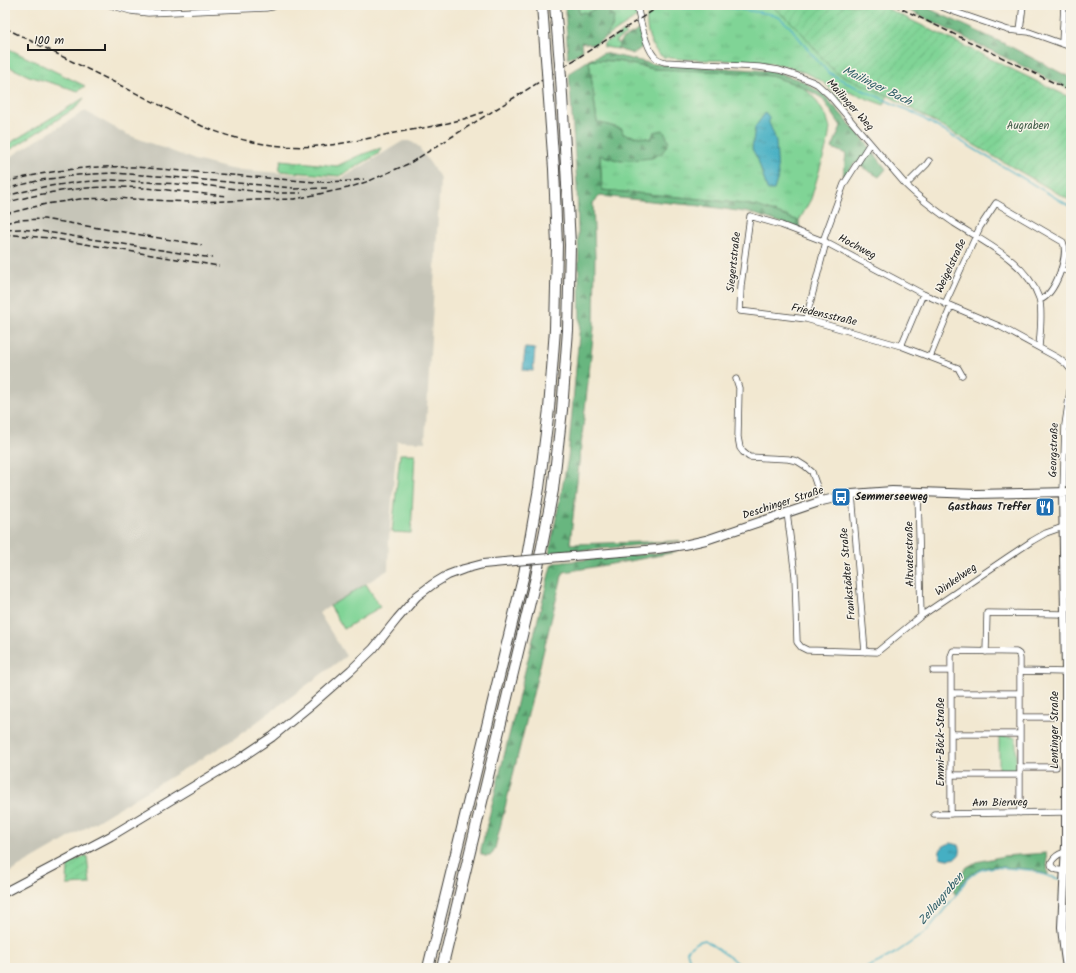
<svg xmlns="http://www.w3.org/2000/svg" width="1076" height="973" font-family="Kalam,sans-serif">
<defs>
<pattern id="grass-tufts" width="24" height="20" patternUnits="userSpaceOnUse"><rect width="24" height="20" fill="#80d496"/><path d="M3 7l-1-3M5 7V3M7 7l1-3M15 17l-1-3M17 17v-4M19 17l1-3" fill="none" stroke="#6eb581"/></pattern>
<pattern id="forest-firs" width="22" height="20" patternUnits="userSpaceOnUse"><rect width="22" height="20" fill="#68b67f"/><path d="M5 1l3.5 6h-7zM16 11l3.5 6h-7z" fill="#559367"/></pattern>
<pattern id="garden-furrows" width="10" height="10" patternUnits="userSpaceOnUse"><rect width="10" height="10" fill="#80d496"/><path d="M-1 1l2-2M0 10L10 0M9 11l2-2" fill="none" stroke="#6eb581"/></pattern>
<pattern id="water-ripples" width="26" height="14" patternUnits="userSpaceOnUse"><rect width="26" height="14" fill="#45afc3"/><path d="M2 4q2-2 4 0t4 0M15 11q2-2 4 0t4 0" fill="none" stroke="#398e9e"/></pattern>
</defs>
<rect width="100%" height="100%" fill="#f7f3e8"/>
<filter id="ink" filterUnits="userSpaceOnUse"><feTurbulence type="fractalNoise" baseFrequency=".025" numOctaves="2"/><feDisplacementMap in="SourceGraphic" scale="8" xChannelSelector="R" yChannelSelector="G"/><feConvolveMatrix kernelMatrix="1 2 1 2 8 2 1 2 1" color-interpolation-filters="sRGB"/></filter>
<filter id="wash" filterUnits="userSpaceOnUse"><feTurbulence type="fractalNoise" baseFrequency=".012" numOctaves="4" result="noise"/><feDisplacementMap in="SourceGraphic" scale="16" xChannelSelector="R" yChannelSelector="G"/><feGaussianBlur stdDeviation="0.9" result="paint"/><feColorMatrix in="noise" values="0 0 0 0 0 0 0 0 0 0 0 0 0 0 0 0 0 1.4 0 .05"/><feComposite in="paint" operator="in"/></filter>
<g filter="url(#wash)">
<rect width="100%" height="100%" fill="#f2e8d1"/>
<path fill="#c6c5b8" d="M85,111L126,134L195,160L230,169L340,178L344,177L403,141H410L418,146L439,176L440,181L425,442L397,441L389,538L388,570L319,613L346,656L234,739L52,848L5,875V160Z"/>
<path fill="url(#grass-tufts)" stroke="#4e7859" d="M578,5H634L637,17L605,38L613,26L594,9L588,13L579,14Z
M665,5H823L892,84L884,105L846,91L842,102C835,93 827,84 818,79C771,52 714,65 663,57C651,50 645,29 647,16Z
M624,31L627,34L615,41L620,44L618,49L604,47L603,44Z
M5,47L85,86L78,91L29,76L5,65Z
M589,60L617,61L654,69L733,72L771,76L801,86L814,97L827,118L830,128L828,141L811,199L799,221L756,206L712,200L602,190L600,155L621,161L652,139L622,134V129L597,122Z
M84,98L77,107L5,153V146Z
M381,148L378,154L340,176L279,171L281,160L337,166L358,156Z"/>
<path fill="url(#forest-firs)" stroke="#42694e" d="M565,5H578L579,14L583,12L588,13L594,9L604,6L614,17C612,32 607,37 594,45L581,42L582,51L568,59Z
M898,5H921L1009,46L1071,78V90Z
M641,29L645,45L633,54L618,49L621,40Z
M604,53L654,64L773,71L803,81L825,96L865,141L886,169L879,177L855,163L843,178L846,154L832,148L841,126L822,98L801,86L771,76L733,72L654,69L617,61L589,60L597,122L622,129L623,134L651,139L654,132L663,130L669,142L662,153L652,158L621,161L600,155L602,190L712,200L757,206L799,221L800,229L751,213L711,207L600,196L593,203L595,256L594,328L570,544L680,541L549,554L568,458L580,323L577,185L569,73L589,60Z
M676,551V552L635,560L564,572L562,576L495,848L493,853L490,856H485L481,854V849L551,566L554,563Z
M1046,853L1048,875L1035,870L1027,869L993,866L983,868L972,873L964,880L956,894L954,893L953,884L967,867L977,862L1004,856Z"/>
<path fill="#80d496" stroke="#4e7859" d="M400,454H415L411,533L392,532Z
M366,584L380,607L344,629L330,606Z
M999,736L1014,737L1016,739V770L1013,772H999Z"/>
<path fill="url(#garden-furrows)" stroke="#4e7859" d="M776,5H880L1071,98V201L891,97L837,73L829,66L802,33L790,21L775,9Z
M87,855L90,884L67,885L68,864Z"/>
<path fill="url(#water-ripples)" stroke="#306670" d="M765,113L769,118V123L773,132L776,141L778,177L774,190H768L767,189L758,160L752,149L755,127Z
M525,348L535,349L533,371L523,370Z
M951,843L959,845C965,858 950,862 940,857C938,848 944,845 951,843Z"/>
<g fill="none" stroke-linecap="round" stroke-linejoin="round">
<path stroke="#45afc3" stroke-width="1.5" d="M677,5L684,8L725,7L770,14L780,18L791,28L814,57L828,72L847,83L914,113L1071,207
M692,968L687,951C691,945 699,941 705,940L745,968
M866,968L879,962L897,952L926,932L957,894L966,880L974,873L983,869L993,867L1030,870L1048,876L1060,879"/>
</g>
</g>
<g filter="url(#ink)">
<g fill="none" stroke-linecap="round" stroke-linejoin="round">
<defs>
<path id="street" d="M110,5L131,11L148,13L266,8L272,7L276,5
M637,5C639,17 646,47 654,56C657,60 661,61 665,62L759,67L779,70L795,75L811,81L817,84L829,95L906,185C920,199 937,211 954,223C985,243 1026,261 1039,298C1043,310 1040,335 1039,347
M937,5L955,12L1008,30L1029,32L1071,47
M1020,31L1023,5
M1062,43L1064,5
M906,185L927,164L929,161
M823,241L844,184L870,143
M1061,269L1071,272
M945,304L980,227L996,203L1063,242C1069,257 1055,294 1040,300
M806,319L826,242
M901,346L923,294
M930,357L951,306
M962,375L958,368L901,346L806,319L740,311L741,286L750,216L781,225L823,241L923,294L1001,327L1058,358L1066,364L1071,370
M736,379L739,388L738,437L740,448L743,452L749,457L788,459L797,461L805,466L812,472L814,478L822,501
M918,492L921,616
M1063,492L1065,425L1071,384
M852,494L865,652
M787,512L795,576L797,642L801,647L807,650L877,652L921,616L1008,557L1032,541L1046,533L1063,527
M986,652L987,613L1065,614
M933,671H951
M1020,671V813
M951,693H1020
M1020,717H1053
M951,734H1020
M1020,767H1056
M951,775H1020
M934,814L1066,812
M951,814V656L953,651L1016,652L1019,654L1020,659V671L1066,672
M1065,870C1062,870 1058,871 1055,869C1044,863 1059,853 1066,852"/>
<path id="secondary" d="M1063,492L1066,672V845L1062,927L1065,954L1067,968
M561,557L658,549L684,545L706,540L822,501L852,494L892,491L976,494L1071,492
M5,892L111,836L239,759L272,737L311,705L351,670L373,649L397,619L417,596L433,584L448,575L464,569L483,564L504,562"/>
<path id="highway" d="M542,5L547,72
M555,5L560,64
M428,968L524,574L539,488L549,409L555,329L557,246L554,169L548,86
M442,968L536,577L553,490L562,410L568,330L570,245L566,165L561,78"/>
</defs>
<use href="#street" stroke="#3c3b37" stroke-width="7"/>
<use href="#secondary" stroke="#3c3b37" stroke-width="10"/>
<use href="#highway" stroke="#3c3b37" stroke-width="12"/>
<use href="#street" stroke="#fff" stroke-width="5.5"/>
<use href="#secondary" stroke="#fff" stroke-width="8"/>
<use href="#highway" stroke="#fff" stroke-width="10"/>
<path stroke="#1c1c1c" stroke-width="1.5" stroke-dasharray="6 3" stroke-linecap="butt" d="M894,5L1071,91
M5,28L202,126C240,142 278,149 319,146C346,144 373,137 400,132C428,127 457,123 483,112
M5,182C29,176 52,171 76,169C95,166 116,167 135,167L315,182L350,181L364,179
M5,189L41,180L78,175L113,173L172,177L293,188
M294,189L328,188
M5,196L43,187L79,182L113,180L211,186L270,193H301
M5,203C40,193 78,187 114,187C152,187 190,193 227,196
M5,214L46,204L80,199L114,198L189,202L295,199L348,188L369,181L410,163L662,5
M5,223L17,220L44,219L202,245
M6,230L20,229L40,231L212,258
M5,236L15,235L49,238L219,266"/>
<defs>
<path id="secondary-bridge" d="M504,562L561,557"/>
<path id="highway-bridge" d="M560,64L561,78
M547,72L548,86"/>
</defs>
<use href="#secondary-bridge" stroke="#3c3b37" stroke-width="10" stroke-linecap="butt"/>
<use href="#highway-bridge" stroke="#3c3b37" stroke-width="12" stroke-linecap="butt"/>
<use href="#secondary-bridge" stroke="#fff" stroke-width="8"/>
<use href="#highway-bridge" stroke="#fff" stroke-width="10"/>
</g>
</g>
<defs>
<symbol id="bus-square" viewBox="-11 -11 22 22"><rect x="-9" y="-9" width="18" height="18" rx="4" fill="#1f6fb2" stroke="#f7f3e8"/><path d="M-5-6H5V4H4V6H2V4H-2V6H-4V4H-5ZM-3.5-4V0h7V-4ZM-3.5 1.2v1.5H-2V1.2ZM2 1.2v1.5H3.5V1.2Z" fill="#fff"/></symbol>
<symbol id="restaurant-square" viewBox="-11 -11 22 22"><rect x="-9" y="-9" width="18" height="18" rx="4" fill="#1f6fb2" stroke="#f7f3e8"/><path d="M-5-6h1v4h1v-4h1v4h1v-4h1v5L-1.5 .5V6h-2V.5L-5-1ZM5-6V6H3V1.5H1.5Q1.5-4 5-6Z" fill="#fff"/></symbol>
</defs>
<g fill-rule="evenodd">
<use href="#bus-square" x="830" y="486" width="22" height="22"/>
<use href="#restaurant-square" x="1034" y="496" width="22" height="22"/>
</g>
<g text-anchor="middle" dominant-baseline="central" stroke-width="3" stroke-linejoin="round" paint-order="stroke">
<g font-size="11" fill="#1c1c1c" stroke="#f7f3e8">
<text transform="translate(850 105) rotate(48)">Mailinger Weg</text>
<text transform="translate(857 247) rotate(28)">Hochweg</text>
<text transform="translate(734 262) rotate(-84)">Siegertstraße</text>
<text transform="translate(951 266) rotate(-65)">Weigelstraße</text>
<text transform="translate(824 315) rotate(13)">Friedensstraße</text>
<text transform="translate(1054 450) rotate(-88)">Georgstraße</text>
<text transform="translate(783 503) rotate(-18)">Deschinger Straße</text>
<text transform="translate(910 554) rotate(-91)">Altvaterstraße</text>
<text transform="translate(848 574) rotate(-95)">Frankstädter Straße</text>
<text transform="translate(956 580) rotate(-35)">Winkelweg</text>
<text transform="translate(1055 730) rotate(-90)">Lentinger Straße</text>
<text transform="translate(941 742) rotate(-90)">Emmi-Böck-Straße</text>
<text transform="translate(1000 803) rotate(-1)">Am Bierweg</text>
</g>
<g font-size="11" fill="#3f5c47" stroke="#f7f3e8">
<text x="1028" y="126">Augraben</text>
</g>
<g font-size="11" font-weight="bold" fill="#1c1c1c" stroke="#f7f3e8" text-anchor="start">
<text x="855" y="497">Semmerseeweg</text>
<text x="1031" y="507" text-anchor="end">Gasthaus Treffer</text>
</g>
<g font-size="12" font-style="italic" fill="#2e5e67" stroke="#f7f3e8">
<text transform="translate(877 86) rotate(26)">Mailinger Bach</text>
<text transform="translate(941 899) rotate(-50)">Zellaugraben</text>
</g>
</g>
<rect width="1076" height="973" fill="none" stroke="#f7f3e8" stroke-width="20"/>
<path d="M28 44v6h77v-6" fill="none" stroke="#1c1c1c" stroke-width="2"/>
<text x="34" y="44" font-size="12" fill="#1c1c1c" stroke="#f7f3e8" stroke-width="3" paint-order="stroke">100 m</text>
</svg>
